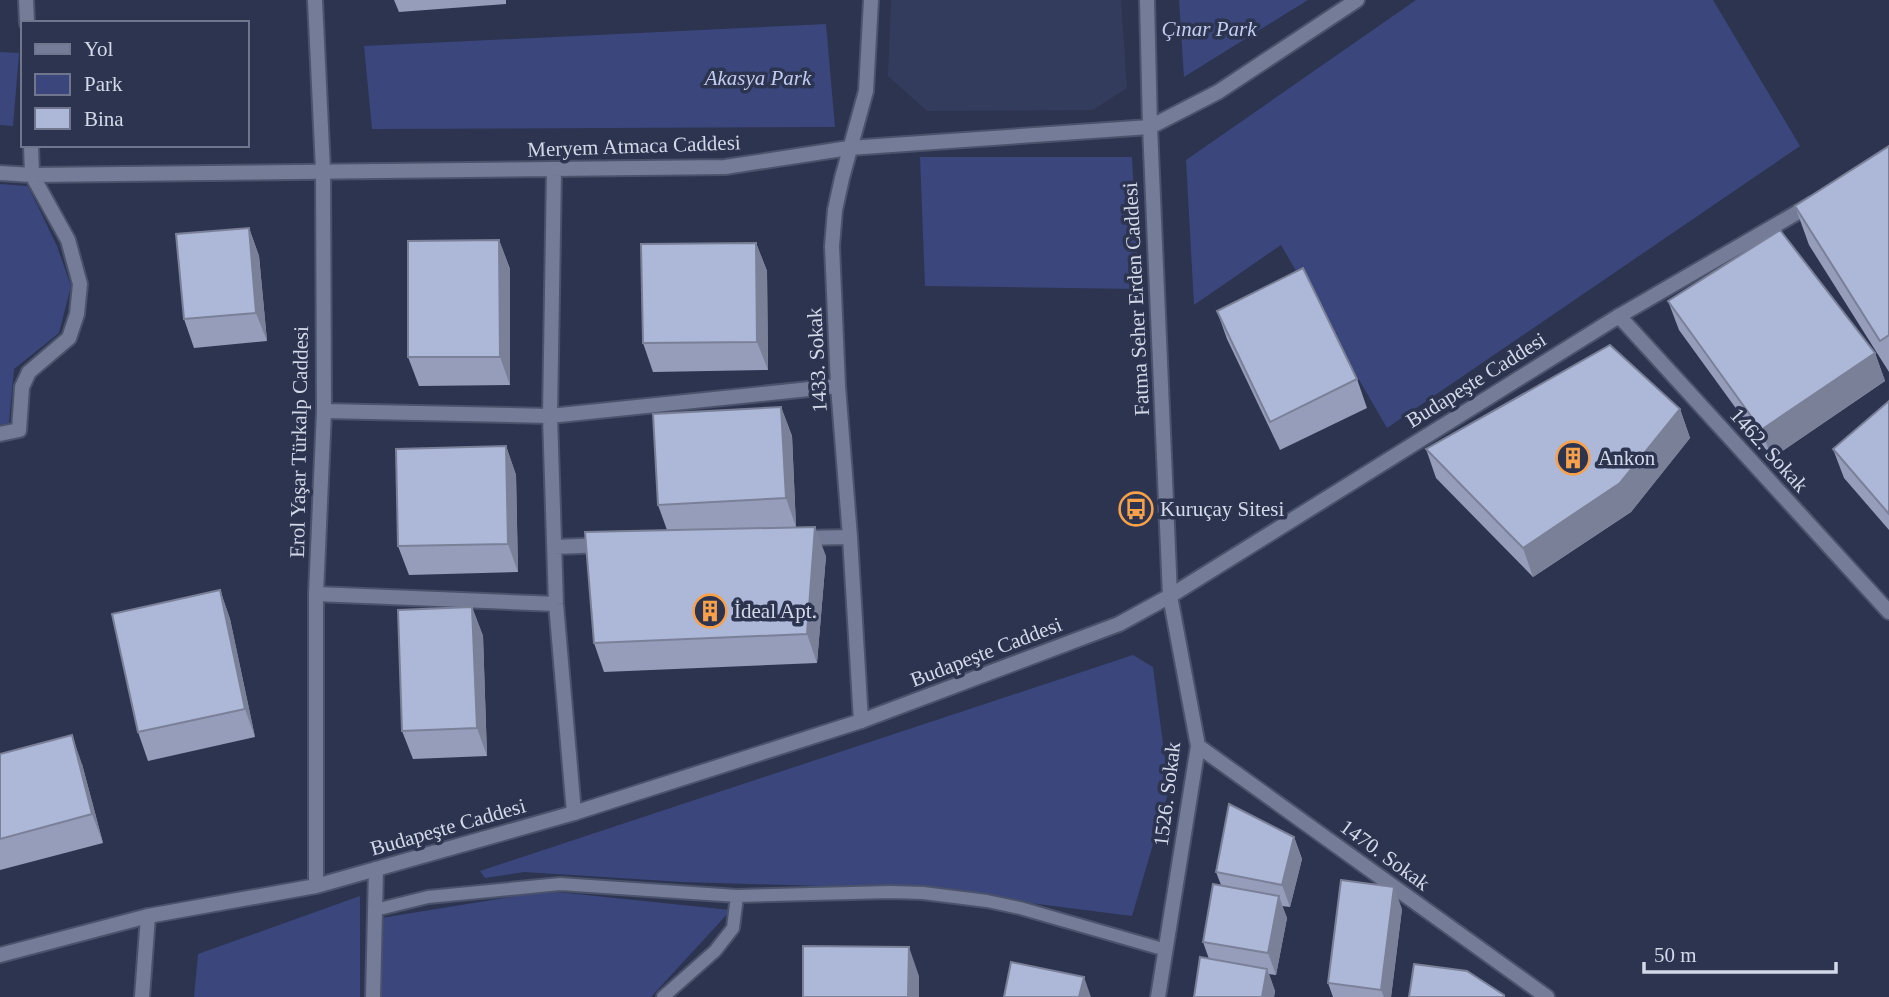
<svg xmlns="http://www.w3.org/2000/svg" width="1889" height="997" font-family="Georgia,serif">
<rect width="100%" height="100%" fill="#2d344f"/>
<path fill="#343c5d" d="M891,0H1121L1127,88L1093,110L927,111L888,76Z"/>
<path fill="#3a467c" d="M1179,0H1308L1184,77Z
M1416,0H1713L1800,146L1387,428L1281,245L1194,305L1186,160Z
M826,24L835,127L372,129L364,46Z
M0,52L19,53L13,126L0,125Z
M920,157H1132L1139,289L925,286Z
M0,184L28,186L57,246L71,286L59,333L14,369L9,423L0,425Z
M1133,655L1153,667L1169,790L1132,916L921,889L683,882L524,872L485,878L480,871Z
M547,891L731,910L651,997H379L381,918Z
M360,896V997H194L198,954Z"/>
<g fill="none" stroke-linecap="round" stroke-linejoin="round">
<defs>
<path id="service" d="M375,910L428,897L560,884L737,896L891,892L923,893L987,901L1020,908L1166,950
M663,997L715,951L733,928L737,896"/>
<path id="minor" d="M26,0L27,23
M1147,0L1150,127L1170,596L1198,746L1158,997
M554,170L550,416L556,604L574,813
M0,173L32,175L725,167L849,148L1150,127L1218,92L1357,0
M1619,316L1889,612
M324,411L550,416L838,386
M0,434L19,430L22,387L29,372L69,338L77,314L80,284L68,240L32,175L31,145
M802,538L850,537
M555,547L604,545
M316,594L556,604
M861,721L850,537L838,386L832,246L835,210L842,178L866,91L871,0
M1198,746L1547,997
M142,997L148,916
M373,997L376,869"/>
<path id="tertiary" d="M315,0L323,170L324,411L316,594V886
M0,955L148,916L316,886L574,813L861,721L1119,624L1170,596L1619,316L1812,204"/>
</defs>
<use href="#service" stroke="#4b526b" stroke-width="16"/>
<use href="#minor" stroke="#4b526b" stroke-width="18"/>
<use href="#tertiary" stroke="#4b526b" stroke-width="18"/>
<use href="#service" stroke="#747c98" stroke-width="12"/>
<use href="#minor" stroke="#747c98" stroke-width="14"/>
<use href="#tertiary" stroke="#747c98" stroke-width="14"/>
</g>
<path fill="#959dba" d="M394,0H506V4L399,12Z
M1889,146V372L1809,245L1795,206Z
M249,228L259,256L267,341L194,348L184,319Z
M499,240L510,269V385L419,386L408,357Z
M756,243L767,271L768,370L653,372L643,343Z
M1668,301L1875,353L1885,381L1772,458L1679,330Z
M1217,311L1357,379L1367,408L1280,450L1227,339Z
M1889,401V530L1844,478L1833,449Z
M781,407L792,436L796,527L763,528L826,556L817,663L604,672L594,643L667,530L658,505Z
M1680,409L1690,438L1631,512L1533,577L1436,478L1426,449Z
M506,446L516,475L518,572L409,575L398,546Z
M220,590L230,619L255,737L148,761L138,732Z
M472,607L483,636L487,756L413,759L402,731Z
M0,754L82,764L103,843L0,870Z
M1294,837L1302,859L1290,907L1282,906L1287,918L1276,975L1269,974L1275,991L1274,997H1194L1209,959L1203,942L1221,885L1216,872Z
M1402,909L1391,997H1333L1328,983Z"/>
<path fill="#798097" d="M249,228L259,256L267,341L256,313Z
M499,240L510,269V385L500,357Z
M756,243L767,271L768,370L757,342Z
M1875,353L1885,381L1772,458L1761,430Z
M781,407L792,436L796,527L786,498Z
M1680,409L1690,438L1631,512L1533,577L1523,548Z
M506,446L516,475L518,572L508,544Z
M815,527L826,556L817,663L807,634Z
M220,590L230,619L255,737L245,709Z
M472,607L483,636L487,756L477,728Z
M72,735L82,764L103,843L92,814Z
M1294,837L1302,859L1290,907L1282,885Z
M1394,887L1402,909L1391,997H1384L1381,990Z
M1279,896L1287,918L1276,975L1268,953Z
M909,947L919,976V997H908Z
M1267,969L1275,991L1274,997H1262Z
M1084,977L1091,997H1079Z"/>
<path fill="#adb7d8" stroke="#798097" stroke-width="2" d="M1889,146V335L1880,341L1795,206Z
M249,228L256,313L184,319L176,234Z
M1780,230L1875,353L1761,430L1668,301Z
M499,240L500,357H408V241Z
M756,243L757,342L643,343L641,244Z
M1303,268L1357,379L1270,422L1217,311Z
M1610,345L1680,409L1620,483L1523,548L1426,449Z
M1889,401V514L1833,449Z
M781,407L786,498L658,505L653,414Z
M506,446L508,544L398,546L396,449Z
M815,527L807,634L594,643L585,532Z
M220,590L245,709L138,732L112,614Z
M472,607L477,728L402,731L398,610Z
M72,735L92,814L0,839V754Z
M1229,804L1294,837L1282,885L1216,872Z
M1341,880L1394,887L1381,990L1328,983Z
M1213,884L1279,896L1268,953L1203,942Z
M803,946L909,947L908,997H803Z
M1200,957L1267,969L1262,997H1194Z
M1011,962L1084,977L1079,997H1004Z
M1414,964L1467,971L1504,995V997H1409Z"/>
<defs>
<symbol id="building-ring" viewBox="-11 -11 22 22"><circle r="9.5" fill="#2d344f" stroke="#f8a14a" stroke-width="1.5"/><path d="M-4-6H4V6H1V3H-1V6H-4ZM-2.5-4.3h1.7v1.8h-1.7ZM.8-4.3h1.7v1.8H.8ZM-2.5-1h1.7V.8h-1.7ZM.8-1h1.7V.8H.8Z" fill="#f8a14a"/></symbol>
<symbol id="bus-ring" viewBox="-11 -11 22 22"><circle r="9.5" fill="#2d344f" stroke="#f8a14a" stroke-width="1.5"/><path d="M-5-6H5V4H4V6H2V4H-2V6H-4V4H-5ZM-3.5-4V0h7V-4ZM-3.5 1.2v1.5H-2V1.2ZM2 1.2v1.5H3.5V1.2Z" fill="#f8a14a"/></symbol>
</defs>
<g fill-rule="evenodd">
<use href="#building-ring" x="1554" y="439" width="38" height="38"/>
<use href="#bus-ring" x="1117" y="490" width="38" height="38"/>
<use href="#building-ring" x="691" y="592" width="38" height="38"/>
</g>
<g text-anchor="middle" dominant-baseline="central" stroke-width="7" stroke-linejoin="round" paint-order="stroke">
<g font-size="21" font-style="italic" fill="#c2ccf0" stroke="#2d344f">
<text x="1209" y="29">Çınar Park</text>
<text x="758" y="78">Akasya Park</text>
</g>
<g font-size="21" fill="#d4d9ea" stroke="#2d344f">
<text transform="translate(634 146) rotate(-2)">Meryem Atmaca Caddesi</text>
<text transform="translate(1136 299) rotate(-93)">Fatma Seher Erden Caddesi</text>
<text transform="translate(817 360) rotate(-93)">1433. Sokak</text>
<text transform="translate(1476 380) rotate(-32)">Budapeşte Caddesi</text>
<text transform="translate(299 442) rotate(-89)">Erol Yaşar Türkalp Caddesi</text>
<text transform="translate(1769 450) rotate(48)">1462. Sokak</text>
<text transform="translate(986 652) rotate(-21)">Budapeşte Caddesi</text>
<text transform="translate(1167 794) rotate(-83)">1526. Sokak</text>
<text transform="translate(448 827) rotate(-16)">Budapeşte Caddesi</text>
<text transform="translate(1385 855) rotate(36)">1470. Sokak</text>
</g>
<g font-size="21" fill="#d4d9ea" stroke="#2d344f" text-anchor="start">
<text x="1598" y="458">Ankon</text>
<text x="1160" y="509">Kuruçay Sitesi</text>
<text x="734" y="611">İdeal Apt.</text>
</g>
</g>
<rect x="21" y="21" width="228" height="126" fill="#2d344f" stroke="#70768d" stroke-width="2"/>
<rect x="35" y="44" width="35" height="10" fill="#747c98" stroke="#70768d" stroke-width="2"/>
<text x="84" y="56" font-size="21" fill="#d4d9ea">Yol</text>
<rect x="35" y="74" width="35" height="21" fill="#3a467c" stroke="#70768d" stroke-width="2"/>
<text x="84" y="91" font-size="21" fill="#d4d9ea">Park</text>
<rect x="35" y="108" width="35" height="21" fill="#adb7d8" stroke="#70768d" stroke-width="2"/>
<text x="84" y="126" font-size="21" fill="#d4d9ea">Bina</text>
<path d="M1644 962v10h192v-10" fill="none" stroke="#d4d9ea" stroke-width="3.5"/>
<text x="1654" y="962" font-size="21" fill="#d4d9ea" stroke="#2d344f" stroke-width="5" paint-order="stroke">50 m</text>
</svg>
